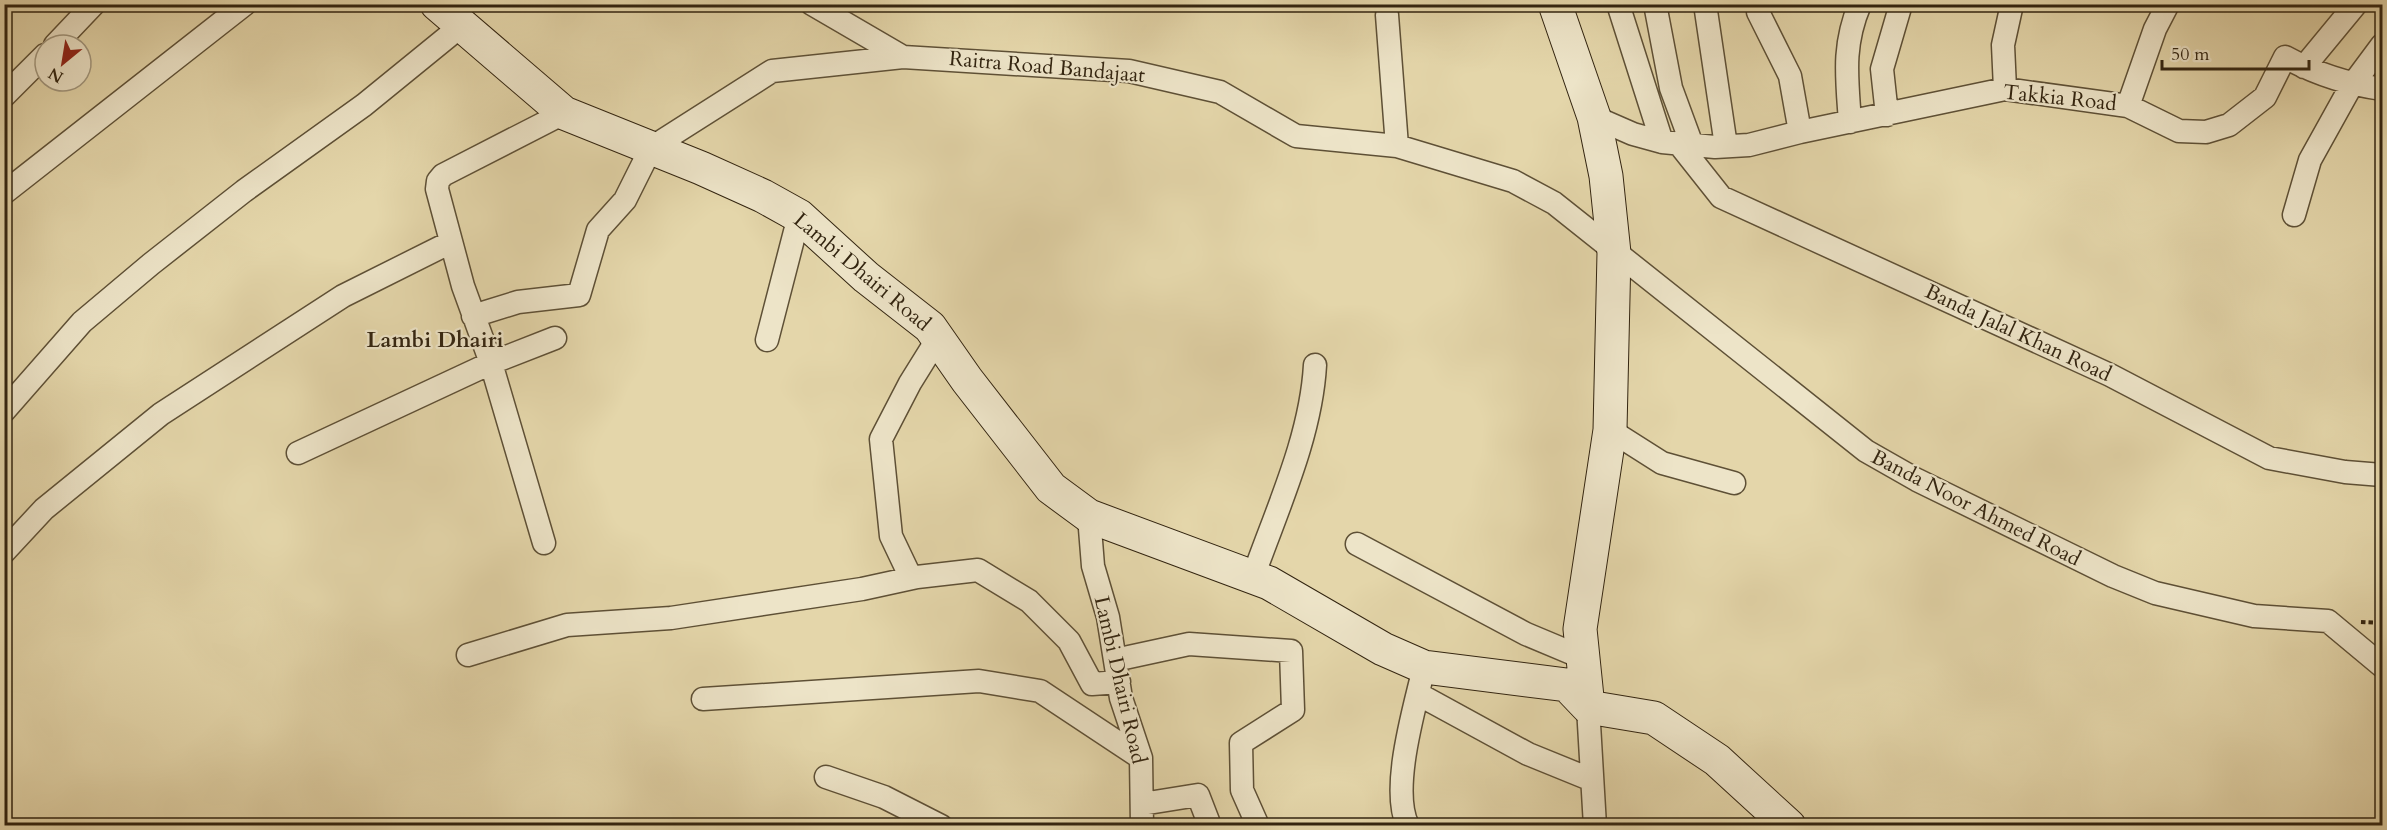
<svg xmlns="http://www.w3.org/2000/svg" width="2387" height="830" font-family="Cardo,serif">
<rect width="100%" height="100%" fill="#e4d6aa"/>
<filter id="stains"><feTurbulence type="fractalNoise" baseFrequency=".00333" numOctaves="4"/><feColorMatrix values="0 0 0 0 .2 0 0 0 0 .09 0 0 0 0 .02 0 0 0 .5 -.17"/></filter>
<radialGradient id="worn" r=".72"><stop offset=".6" stop-color="#630" stop-opacity="0"/><stop offset="1" stop-color="#630" stop-opacity=".3"/></radialGradient>
<g fill="none" stroke-linecap="round" stroke-linejoin="round">
<defs>
<path id="street" d="M812,4L903,57L1129,71L1220,92L1296,136L1397,146L1513,181L1554,203L1866,451L1917,480L2113,576L2155,593L2254,616L2328,621L2382,666
M1618,4L1662,142
M1655,4L1671,88L1692,145
M1705,4L1726,146
M1759,4L1758,12L1790,76L1800,132
M1387,15L1397,146
M55,45L94,4
M2304,67L2356,4
M2005,89L2003,45L2012,4
M4,96L45,55
M2128,106L2155,29L2168,4
M1887,115L1882,69L1901,4
M1594,117L1633,134L1662,142L1715,147L1749,145L1800,132L2005,89L2128,106L2179,131L2206,132L2229,125L2265,97L2285,57C2316,74 2347,84 2382,89
M1850,122C1847,78 1842,46 1860,4
M1679,144L1721,197L2110,375L2269,458L2345,472L2382,475
M4,193L245,4
M2294,215L2310,160L2350,88L2382,45
M473,316L518,302L579,295L598,230L625,200L651,148L772,71L903,57
M767,340L799,216
M4,411L82,322L151,264L244,191L364,105L461,26
M1610,430L1662,463L1734,483
M298,453L491,363L555,338
M1089,516L1093,566L1108,617L1121,698L1141,758L1142,826
M544,543L491,363L463,286L437,189L438,181L443,175L564,113
M1357,544L1526,634L1581,657
M4,552L44,509L161,414L343,296L451,242
M1253,577C1277,509 1311,437 1315,365
M911,578L891,536L881,439L910,383L938,338
M468,655L567,625L671,618L862,589L917,577L978,570L1029,601L1069,641L1092,684L1119,682
M1115,660L1189,644L1291,651L1293,710L1241,743L1242,790L1258,826
M1418,694L1528,754L1592,780
M703,699L979,681L1040,691L1141,758
M1588,707L1595,826
M826,777L884,797L941,826
M1142,804L1198,795L1210,826
M1408,826C1391,792 1412,717 1421,680"/>
<path id="secondary" d="M437,4L564,113L701,168L763,196L799,216L866,277L930,327L967,380L1051,488L1089,516L1269,583L1383,649L1424,667L1567,685L1588,707L1654,718L1717,760L1789,826
M1555,4L1594,117L1606,176L1614,253L1610,430L1580,629L1588,707"/>
</defs>
<use href="#street" stroke="#5e5036" stroke-width="25"/>
<use href="#secondary" stroke="#322410" stroke-width="35"/>
<path stroke="#322410" stroke-width="4" stroke-dasharray="4.5 3" stroke-linecap="butt" d="M2361,622L2382,623"/>
<use href="#street" stroke="#ede4c8" stroke-width="22"/>
<use href="#secondary" stroke="#ede4c8" stroke-width="33"/>
</g>
<g text-anchor="middle" dominant-baseline="central" stroke-width="4.5" stroke-linejoin="round" paint-order="stroke">
<g font-size="21" fill="#322410" stroke="#ede4c8">
<text transform="translate(1047 67) rotate(5)">Raitra Road Bandajaat</text>
<text transform="translate(2060 98) rotate(6)">Takkia Road</text>
<text transform="translate(862 272) rotate(40)">Lambi Dhairi Road</text>
<text transform="translate(2018 333) rotate(25)">Banda Jalal Khan Road</text>
<text transform="translate(1976 508) rotate(27)">Banda Noor Ahmed Road</text>
<text transform="translate(1120 680) rotate(77)">Lambi Dhairi Road</text>
</g>
<g font-size="22" font-weight="bold" fill="#322410" stroke="#ede4c8">
<text x="435" y="340">Lambi Dhairi</text>
</g>
</g>
<rect width="2387" height="830" fill="none" stroke="#e4d6aa" stroke-width="24"/>
<rect x="6" y="6" width="2375" height="818" fill="none" stroke="#322410" stroke-width="3"/>
<rect x="12" y="12" width="2363" height="806" fill="none" stroke="#322410" stroke-width="1.5"/>
<g transform="translate(63 63) rotate(210)"><circle r="28" fill="#ede4c8" stroke="#a2977e" stroke-width="1.5"/>
<path d="M0-4.5L10 22L0 15L-10 22Z" fill="#8f2418"/>
<text y="-9" font-size="16" font-weight="bold" text-anchor="middle" fill="#322410">N</text>
</g>
<path d="M2162 60v9h147v-9" fill="none" stroke="#322410" stroke-width="3"/>
<text x="2171" y="60" font-size="18" fill="#322410" stroke="#ede4c8" stroke-width="4.5" paint-order="stroke">50 m</text>
<rect width="100%" height="100%" filter="url(#stains)"/>
<rect width="100%" height="100%" fill="url(#worn)"/>
</svg>
